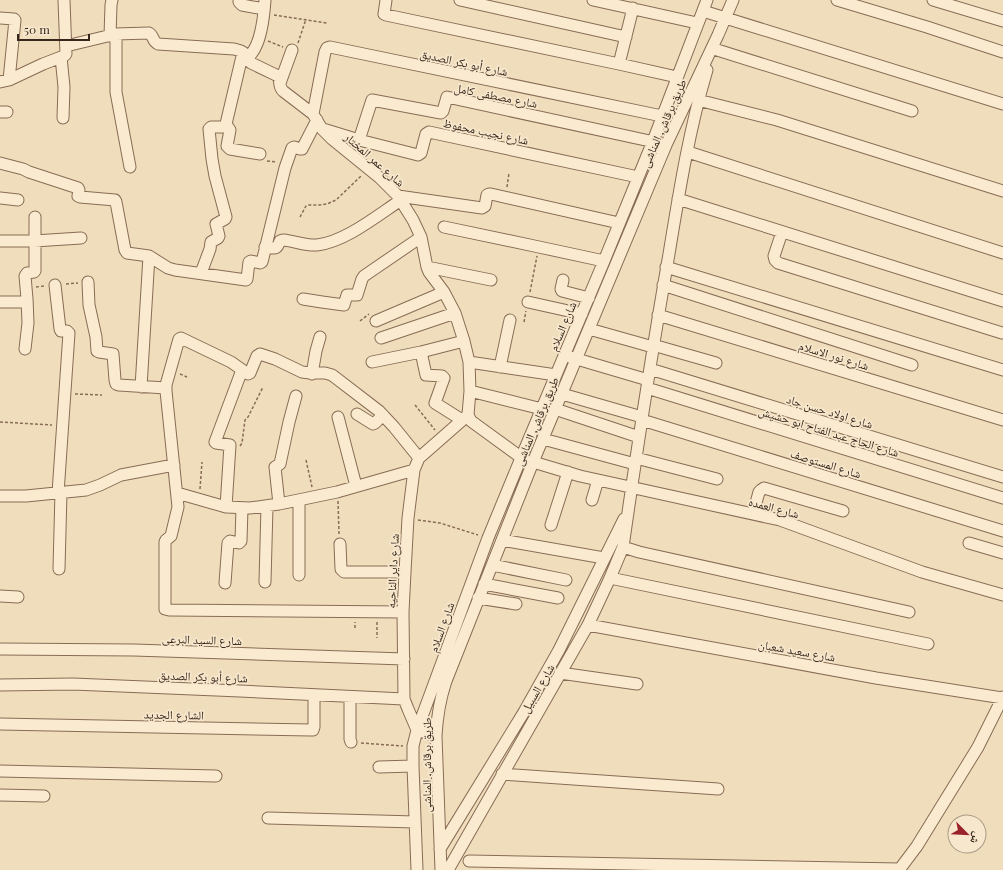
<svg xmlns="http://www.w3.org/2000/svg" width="1003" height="870" font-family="'Playfair Display','Noto Naskh Arabic',serif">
<rect width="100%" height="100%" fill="#f0ddbc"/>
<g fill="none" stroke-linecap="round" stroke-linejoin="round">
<defs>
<path id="minor" d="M239,0V2L242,5L264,9
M386,0L384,14L386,15L619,64L677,77
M460,0L626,37
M593,0L697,23
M837,0L927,27L1003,52
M933,0L1003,21
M703,11L1003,104
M0,18L14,19L15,20L9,80
M116,34V92L130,167
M110,36L111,5L112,0
M66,46L116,34L149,33C154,36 152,41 158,44L234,49L241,51L251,63L278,76C281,82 278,86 283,91L313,114L322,129L332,139L380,178L398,196L413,220L421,237L427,267L429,272L444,292L455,313L464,341L469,362L470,391L468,415L471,421L526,461
M714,49L912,111
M243,52L226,124L230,130L227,146L230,149L260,154
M61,57L64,87L63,118
M248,59C250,55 253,52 255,48C262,35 264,15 265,0
M619,64L633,8
M0,82L9,80L43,64L64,56L66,54L64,0
M280,83L292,50
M698,100L777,120L1003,191
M0,112H7
M313,114L325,52L327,48L330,47L662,116
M323,129L359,140L418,155L421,153L426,134L429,132L638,177
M359,140L372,100L441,113L443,111L447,97L659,143
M688,152L1003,253
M0,163L23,169L29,172L78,188L79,190L78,196L80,197L115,200L116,202L125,250L127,253L149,256L168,268L175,270L246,280L247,279L249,262L251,261L260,263L262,262L285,168L292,148L294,147L300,149H302L317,120
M398,196L482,208L485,206L487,195L489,194H491L619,223
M0,198L18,200
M678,199L1003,301
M444,227L539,247L604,261
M782,232L774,256L775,260L778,263L1002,333
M0,241H34L81,238
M265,247C275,248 276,251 280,241L283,240C295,241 306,246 317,245C345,242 378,215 401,200
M427,267L491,280
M666,267L1003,370
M201,273L210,249L211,242L218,238L219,236L216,224L225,219L226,217L215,176L212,159L209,129L211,127H228
M563,280L561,289L562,291L589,298
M88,282L89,305L96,337L97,351L99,352L113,354L115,380L116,384L119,385L166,388
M55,285L60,329L61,331H67L69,333L58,493
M663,285L912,365
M303,299L322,302L344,305L347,295H357L362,279L364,276L421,237
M0,302H23L27,299L25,276L27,273L34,272L35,271V217
M528,302L582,314
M658,315L1003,420
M376,321L444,292
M589,329L653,347
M381,338L455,313
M653,345L716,363
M25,349L28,323L27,298
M421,352L426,375L442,376L444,378L435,403L462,420
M570,357L648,380
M372,362L421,352L464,341
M469,362L556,375
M500,367L510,320
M650,369L1003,477
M312,374L316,351L320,337
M141,387L149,256
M647,388L1003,498
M470,391L542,409
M562,394L642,417
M555,409L639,437
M357,414L373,424L375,423L383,415
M338,417L356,486
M642,420L1003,531
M543,439L635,464
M636,458L717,479
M533,462L580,476L780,520L922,572L1003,595
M177,493L226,507L250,508L279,504L337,492L414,470
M0,496H26L86,490L100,485L121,475L174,465
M299,500V575
M592,500L598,480
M279,504L275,467L280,464L289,422L296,396
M226,507L230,445L216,443L215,442L242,370
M753,514L759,492L761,490L764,488L843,511
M551,525L568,472
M502,540L604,558
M969,543L1003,553
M340,544L341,569L344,572H405
M623,547L639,552L909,612
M492,565L566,580
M59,569L61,492
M610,578L928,644
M265,582L267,506
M225,583L228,543L230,541L239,543L241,541L242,508
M484,584L558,598
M0,596L18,597
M478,598L516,604
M403,612L169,610L165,609V542L166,540L171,536L178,507L166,391V385L179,339L181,338L231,362L248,374L250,373L257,356L260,354L275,359L302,372L310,373H325L332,375L336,378L379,411L394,427L419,458
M588,625L876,678L1003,698
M0,649L134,650L404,659
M560,673L637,684
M0,685L73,684L240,691L404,699
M350,697V739L351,742
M0,724L311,730H313L314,727V695
M436,736L417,730L408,709L404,699L403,612L405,572L408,518L414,470L419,458L468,415
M379,767L413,766
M0,771L216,776
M502,774L718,789
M0,795L44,796
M268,818L415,822
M440,849L524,712L559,650L624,519
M469,861L899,869
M417,870L413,766V746L417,730L488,538L521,458L604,261L653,141L707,0
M441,870L436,736C437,717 440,699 446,681L533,462L666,145L718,35L733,0
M448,870L588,625L610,578L623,547C637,449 652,351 669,254C679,193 689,130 707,70
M899,870L917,846L978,747L1003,697"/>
</defs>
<use href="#minor" stroke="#886c55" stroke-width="13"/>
<path stroke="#886c55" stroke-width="1.5" stroke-dasharray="3 2" stroke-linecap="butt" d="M274,15L327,23
M268,41L283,47
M298,43L306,19
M267,161L277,162
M507,187L509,173
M300,217L306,206L309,205H319L327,204L336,200L361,176
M66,284L78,283
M36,287L44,286
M530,292L537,256
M360,321L369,314
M524,322L526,311
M180,374L187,377
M75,394L102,395
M415,405L435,430
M0,422L52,425
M240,446L242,443L245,420L248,417L263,387
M306,460L312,487
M200,489L202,462
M338,501L339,534
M418,520L440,523L478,535
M377,622V638
M355,628V622
M361,743L403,746"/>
<use href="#minor" stroke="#faebd0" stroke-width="11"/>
</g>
<g text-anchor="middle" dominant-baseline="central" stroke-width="3.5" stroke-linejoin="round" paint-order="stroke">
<g font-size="12" fill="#36261b" stroke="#f7e7cc">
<text transform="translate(464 62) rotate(12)">شارع أبو بكر الصديق</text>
<text transform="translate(496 95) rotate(11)">شارع مصطفى كامل</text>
<text transform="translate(663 123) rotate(-66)">طريق برقاش, المناشى</text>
<text transform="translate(486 131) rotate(12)">شارع نجيب محفوظ</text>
<text transform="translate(375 159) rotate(41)">شارع عمر المختار</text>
<text transform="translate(562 326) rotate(-67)">شارع السلام</text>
<text transform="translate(834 355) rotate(17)">شارع نور الاسلام</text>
<text transform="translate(830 411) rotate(17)">شارع اولاد حسن جاد</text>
<text transform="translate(536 421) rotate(-67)">طريق برقاش, المناشى</text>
<text transform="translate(829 431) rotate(17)">شارع الحاج عبد الفتاح ابو حشيش</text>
<text transform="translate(826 463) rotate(17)">شارع المستوصف</text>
<text transform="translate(774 507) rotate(15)">شارع العمده</text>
<text transform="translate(392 571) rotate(-87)">شارع داير الناحيه</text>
<text transform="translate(441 627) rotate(-70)">شارع السلام</text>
<text transform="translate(202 639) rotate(2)">شارع السيد البرعى</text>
<text transform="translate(797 650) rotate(10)">شارع سعيد شعبان</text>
<text transform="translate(203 676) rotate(2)">شارع أبو بكر الصديق</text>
<text transform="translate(537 688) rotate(-60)">شارع السبيل</text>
<text transform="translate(174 714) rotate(1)">الشارع الجديد</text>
<text transform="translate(426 765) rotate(-90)">طريق برقاش, المناشى</text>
</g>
</g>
<g transform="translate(967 834) rotate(114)"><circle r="19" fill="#f7e7cc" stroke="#aa9a85"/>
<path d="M0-3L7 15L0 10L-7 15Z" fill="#9a222c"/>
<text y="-6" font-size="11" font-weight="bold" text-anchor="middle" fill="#36261b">ش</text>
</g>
<path d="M18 34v6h71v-6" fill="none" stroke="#36261b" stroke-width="2"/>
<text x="24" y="34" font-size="12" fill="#36261b" stroke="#f7e7cc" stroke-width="3" paint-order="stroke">50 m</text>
</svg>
